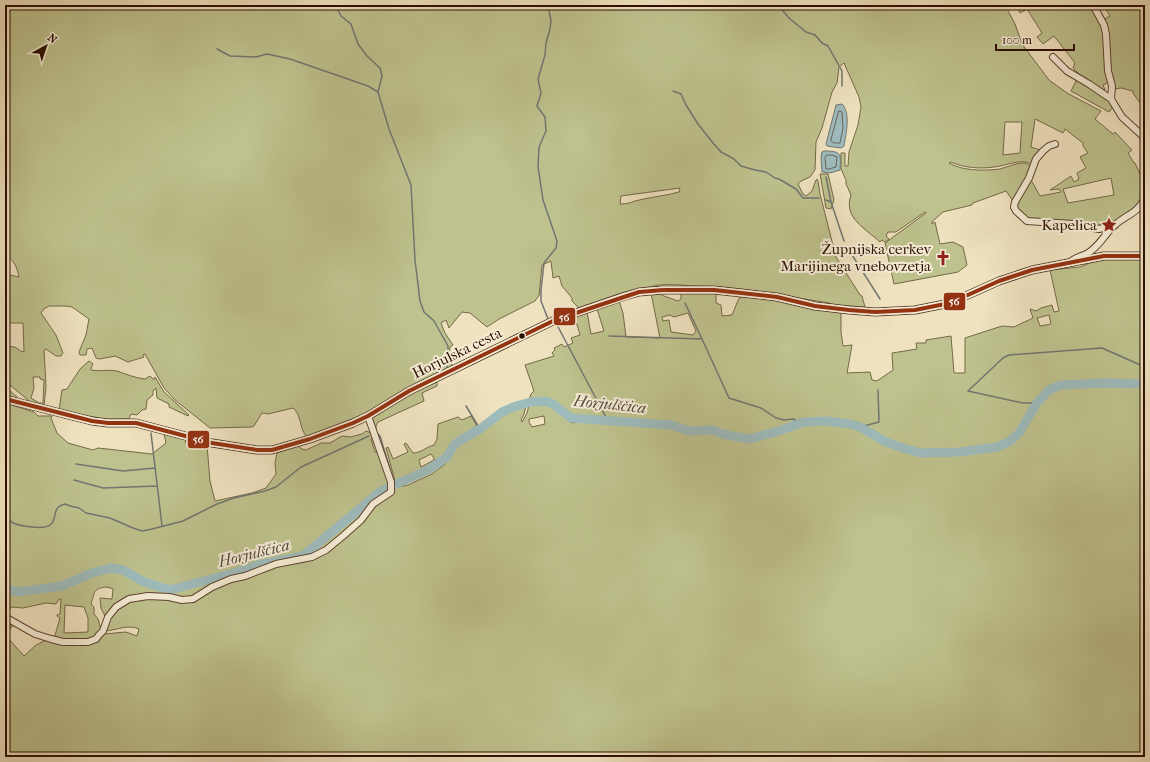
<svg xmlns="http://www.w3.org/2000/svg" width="1150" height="762" font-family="'IM FELL French Canon',serif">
<rect width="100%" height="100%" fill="#efe2bf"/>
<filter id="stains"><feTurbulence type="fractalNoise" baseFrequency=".005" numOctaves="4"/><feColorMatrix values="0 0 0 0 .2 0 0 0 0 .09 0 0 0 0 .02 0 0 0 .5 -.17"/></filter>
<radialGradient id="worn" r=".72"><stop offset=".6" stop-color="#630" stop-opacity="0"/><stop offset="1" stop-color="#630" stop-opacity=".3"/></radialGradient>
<path fill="#bec28e" stroke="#756847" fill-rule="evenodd" d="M5,5H1005L1015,24L1022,44L1049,80L1067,93L1101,111L1095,119L1113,134L1115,132L1132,150L1128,153L1134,163H1135L1145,184L1142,198L1135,208L1109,225L1102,228L1030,219L1022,216L1016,204L1030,178L1040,196L1061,192L1059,189L1050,190L1071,176L1074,182L1079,179L1077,173L1086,168L1080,157L1088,153L1083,146V143L1065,129L1063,133L1035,119L1031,147L1040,150L1031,164C1021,158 1006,166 994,167C981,169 964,168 951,162L949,163C963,171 984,171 1000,169C1007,167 1014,164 1022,163C1025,163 1028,164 1030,166L1027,178L1013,201L1006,191L973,203L972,205L943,212L932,222V224L935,222L940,244L953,242L963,247L967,265L958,272L894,284L885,243L926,213L925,212L896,232H888L886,236L889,239L885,242L882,240L880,242C865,228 843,218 851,195L846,184V180L841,169V153H845V166H848L849,152L858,125L861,107L859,97L844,63L839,67L837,83L832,92L822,128L816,142L815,170L810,177L801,181L798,184L803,194L806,196L812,191L816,180L817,179L818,181L820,194L836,257L860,295L862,296L865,307L834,305L829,303C783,296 741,286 693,286C682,285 670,284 659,285C633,289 606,301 580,309L572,301V298L562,286L559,276L553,278L551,261L542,265L539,296L537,298L535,301L499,319L487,327L470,313L462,312L449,328L446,320L441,323L445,333L453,345L450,347L449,357L453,368L401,392L372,411L307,437C299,429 302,415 293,408L268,414L262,413L254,426L252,427L210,428L175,400L164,388L145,354L143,355L144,357L128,362L115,356L100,359L96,358L92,348L87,349L86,355H80L79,352L86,335L89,319L72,307L66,306H49L44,309L41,313L56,335L63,353L61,356H56L46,349L44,350L46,387L44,406L30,403L27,399L5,381V346L15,347L21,351L24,352L23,323H5V263L10,275L19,277C17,267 14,260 5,255ZM1005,122H1022L1020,153L1003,155ZM1111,178L1114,195L1068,203L1063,189ZM680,188L679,192C665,196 650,197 635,201C630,203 626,204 620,204L621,196ZM33,377H40V379L44,380L43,403H39L31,398L34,388Z
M1017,5H1091L1103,30L1109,82L1103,85L1105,90L1103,91L1081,76L1073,68L1075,63L1054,36L1043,44L1037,37L1042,33L1027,9L1020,13Z
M1096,5L1105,19L1110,16L1103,5H1145V114L1141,108V104L1133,93V91L1121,88L1115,89L1110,73L1108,38Z
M1077,79L1107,98L1113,107L1109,112L1071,91Z
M820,174H828L834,200L831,209L826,208Z
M1118,258H1145V757H5V403L34,412L38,416H52L51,418L57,433L68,443L93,450L98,448L152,454L166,443L164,433L187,440L185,442C188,447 198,447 203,448L205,446L204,444L207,445L210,481L215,501L252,493L266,488L276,474L275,463L277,453L298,446L302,449L306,450L321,443H330L342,436L350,437L362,434L366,431L371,433L373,437L371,439L375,452L378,453L388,481L389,489L408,485L432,474L444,465L449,460L455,446L484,429L502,413L526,406L524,414L521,420L522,422L527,413L529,405C552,403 553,408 570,422L574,423L584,418L568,415L552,402L548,400L541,399L529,400L531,394L534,391L525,365L554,356L552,353L555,350L554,348L562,344L564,347L573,343L571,338L580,335L577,324L573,325L571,318L587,312L591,334L604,331L597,309L619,301L623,313L626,337L660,338L651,293H658L664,296L678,301L681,299V292L716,293V303L721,305L722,316L732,315L739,298L750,296L780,299L811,308L841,313V332L843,346L852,345L847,373L870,372L872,380L877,381L893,370L892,353L917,349L916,343H926V340L951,336L954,373H965V338L1002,326L1014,327L1033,318L1030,309L1036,311L1041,308L1052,305L1054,312L1059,311L1050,270L1080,267L1095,261ZM688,313L696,331L693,335L671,332L669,320L663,321L662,317L670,315L674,317ZM1049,315L1051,324L1040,326L1037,318ZM544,416L545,424L532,427L529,422V419ZM107,587L113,589L112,599L100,598L101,608L106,618C114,603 127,599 143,596L144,598C119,604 113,604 105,631C118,630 128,624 139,629L137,636L126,632L104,634L95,642L81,644L46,640L36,645L24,656L7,637L8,632L14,624L6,611L12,607L23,608L46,603L56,604L59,599H61L60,614L57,615V616L60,618L54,639C72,642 89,646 101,630L98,619L94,614V607L91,604C95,592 93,588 107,587ZM65,605L84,607L88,618V632L64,633Z
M89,361L93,364L91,368V370C99,372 108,369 117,371C126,374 135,378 145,379L150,376L153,379H155V377L164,392L189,415L188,416L169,407V404L157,398L156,388L153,391V395L147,400L146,409L142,410L137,415L131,414L129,419H104L59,410L62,390L67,389L80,369Z
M437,382V386L422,393L424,401L378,422L376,426V431L371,419L407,395Z
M5,386L20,400L5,396Z
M471,416L476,424V429L459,439L451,445C449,462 410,476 395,481L386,448L388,447L393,459L408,452L404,444L406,443L413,453C421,453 426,447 434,445L437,439L438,424L458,417L462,420ZM431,454L434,458V460L421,467L419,460Z"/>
<path fill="#9ebbbc" stroke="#707671" d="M842,104C851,114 846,133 844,146L841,148L827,146L826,144L836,105Z
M824,151C842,151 841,154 840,170L830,173L822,172L821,158L822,152Z"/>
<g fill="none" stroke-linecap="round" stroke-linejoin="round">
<path stroke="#65645e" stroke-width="1" d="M839,111L842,112L843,128L840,143H834L831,141Z
M827,155H832L837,157L836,167L829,169H826L825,158Z"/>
<path stroke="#707671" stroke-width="1.5" d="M335,5L341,16L351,24L358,44L367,56L380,68L382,76L378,92L389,129L411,185L415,260L420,301L424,312L434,321L448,346L447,368
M548,5L551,21L550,29L546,43L545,55L538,79L541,93L537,106L545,117L546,131L539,147L538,167L543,200L557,241L556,248L544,263L541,290V301L548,319
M778,5L789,18L806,32L815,35L822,43L828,46L842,71V86
M217,49L230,56L256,57L267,54L290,59L368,86L378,92
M673,91L681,94L686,105L698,124L713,143L721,152L734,159L741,166L755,170L766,172L775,178L779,179L796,189L803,198H819
M826,177L831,202L844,241
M826,200L831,202
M847,247L880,299
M685,303L702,339
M557,325L608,421
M609,336L702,339L729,398L761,408L776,418L784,420L793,419L802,423
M1037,403H1023L968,391L1003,358L1009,355L1102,348L1145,367
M466,406L480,429
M860,427L879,422L878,390
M151,433L162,526
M378,434L380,436L393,479
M76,464L123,471L155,468
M74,480L103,488L157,486
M5,513C7,517 10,521 13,523C20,526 44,530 50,525C59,518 50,508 65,504L70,506L79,508L86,513L110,518L133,528L142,531L152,529L183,521L217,504L234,498L265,491L276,487L301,467L369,436"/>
<path stroke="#9ebbbc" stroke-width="9" d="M5,588L17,592L62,586L92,573L111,568L123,570L144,582L170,590L230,574L262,564L303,556L381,491L428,470L447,457L454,445L461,440L480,429L502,412L516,406L531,402L545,401L553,404L571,418L671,425L689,431L713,430L722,434L749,439L775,432L804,422L826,421L851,424L860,427L886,442L906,449L921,453L960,452L997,447L1009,442L1019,433L1037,403L1049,390L1061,385L1104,383L1145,384"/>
<defs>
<path id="minor" d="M1093,5L1104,25L1106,34L1108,71L1112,86L1111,99
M1053,57L1067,71L1089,84L1111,99L1122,117L1145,138
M1055,144L1049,146L1043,151L1036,159L1029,178L1015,202L1014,207L1016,211L1027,221L1073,224L1099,229L1115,225
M1069,263C1075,257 1081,257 1088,253C1100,246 1105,233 1116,224C1128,214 1137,214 1145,198
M5,617L35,634L51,639L63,642H88L96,639L99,635L103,631L108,617L116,607L129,599L148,596L169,597L182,600L193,599L212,587L231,579L245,576L276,564L312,557L326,550L343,536L361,520L373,504L391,492V482L368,416"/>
<path id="tertiary" d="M5,399L92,421L108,423H136L212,443L257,450H272L310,439L353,423L368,416L409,391L555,320L625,296L639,292L663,290H714L777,297L815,306L849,310L875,312L915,310L950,303L999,281L1032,270L1104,256H1145"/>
</defs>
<use href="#minor" stroke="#5d4330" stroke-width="8"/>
<use href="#tertiary" stroke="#5d4330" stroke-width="9"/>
<use href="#minor" stroke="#f5ecd5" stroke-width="6"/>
<use href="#tertiary" stroke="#f5ecd5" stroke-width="7"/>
<defs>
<path id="bus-1" d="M5,399L92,421L108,423H136L212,443L257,450H272L310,439L353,423L368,416L409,391L555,320L639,292L663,290H714L777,297L815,306L849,310L875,312L915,310L950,303L999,281L1032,270L1104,256H1145"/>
</defs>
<use href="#bus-1" stroke="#f5ecd5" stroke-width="7"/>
<use href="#bus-1" stroke="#943312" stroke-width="4"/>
</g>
<defs>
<symbol id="sight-bare" viewBox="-9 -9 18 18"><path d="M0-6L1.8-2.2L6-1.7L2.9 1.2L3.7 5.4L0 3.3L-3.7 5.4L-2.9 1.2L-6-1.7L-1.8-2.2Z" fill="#8f2418" stroke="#f5ecd5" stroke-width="2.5" paint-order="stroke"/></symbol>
<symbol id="church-bare" viewBox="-9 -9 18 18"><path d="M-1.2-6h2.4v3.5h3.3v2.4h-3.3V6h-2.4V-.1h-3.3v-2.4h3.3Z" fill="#8f2418" stroke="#f5ecd5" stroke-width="2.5" paint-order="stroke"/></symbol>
</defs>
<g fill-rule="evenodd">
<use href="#sight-bare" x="1098" y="214" width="22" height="22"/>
<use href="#church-bare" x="932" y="247" width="22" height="22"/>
</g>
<circle fill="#2c0e00" stroke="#f5ecd5" stroke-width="1.5" cx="522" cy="336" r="3.5"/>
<g text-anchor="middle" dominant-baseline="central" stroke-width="4" stroke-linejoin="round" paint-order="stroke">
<g font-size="15" fill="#2c0e00" stroke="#f5ecd5" text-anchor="end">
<text x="1097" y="225">Kapelica</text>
<text x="931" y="249">Župnijska cerkev<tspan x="931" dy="17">Marijinega vnebovzetja</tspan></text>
</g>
<g font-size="15" fill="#2c0e00" stroke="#f5ecd5">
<text transform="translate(457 353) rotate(-26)">Horjulska cesta</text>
</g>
<g font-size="16" font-style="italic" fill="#544b42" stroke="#f5ecd5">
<text transform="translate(610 404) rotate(6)">Horjulščica</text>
<text transform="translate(254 553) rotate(-14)">Horjulščica</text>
</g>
</g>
<g stroke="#f5ecd5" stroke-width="1.5">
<rect x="943" y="292" width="23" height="19" rx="4" fill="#943312"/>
<rect x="553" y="307" width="23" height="19" rx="4" fill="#943312"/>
<rect x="187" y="430" width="23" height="19" rx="4" fill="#943312"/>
</g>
<g font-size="11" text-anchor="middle" font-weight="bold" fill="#fff">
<text x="954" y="305">56</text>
<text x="564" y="321">56</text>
<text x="198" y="443">56</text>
</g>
<rect width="1150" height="762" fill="none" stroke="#efe2bf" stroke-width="20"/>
<rect x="6" y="6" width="1138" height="750" fill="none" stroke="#2c0e00" stroke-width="2"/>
<rect x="10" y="10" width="1130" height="742" fill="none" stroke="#2c0e00"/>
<g transform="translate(46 46) rotate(40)" stroke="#f5ecd5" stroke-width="3" paint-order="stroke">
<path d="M0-3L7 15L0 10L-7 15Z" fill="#2c0e00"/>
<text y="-6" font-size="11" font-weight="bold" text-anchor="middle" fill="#2c0e00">N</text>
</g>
<path d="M996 44v6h78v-6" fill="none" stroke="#2c0e00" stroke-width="2"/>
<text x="1002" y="44" font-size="12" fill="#2c0e00" stroke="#f5ecd5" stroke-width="3" paint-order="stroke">100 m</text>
<rect width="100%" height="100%" filter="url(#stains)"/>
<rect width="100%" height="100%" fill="url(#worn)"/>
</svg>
